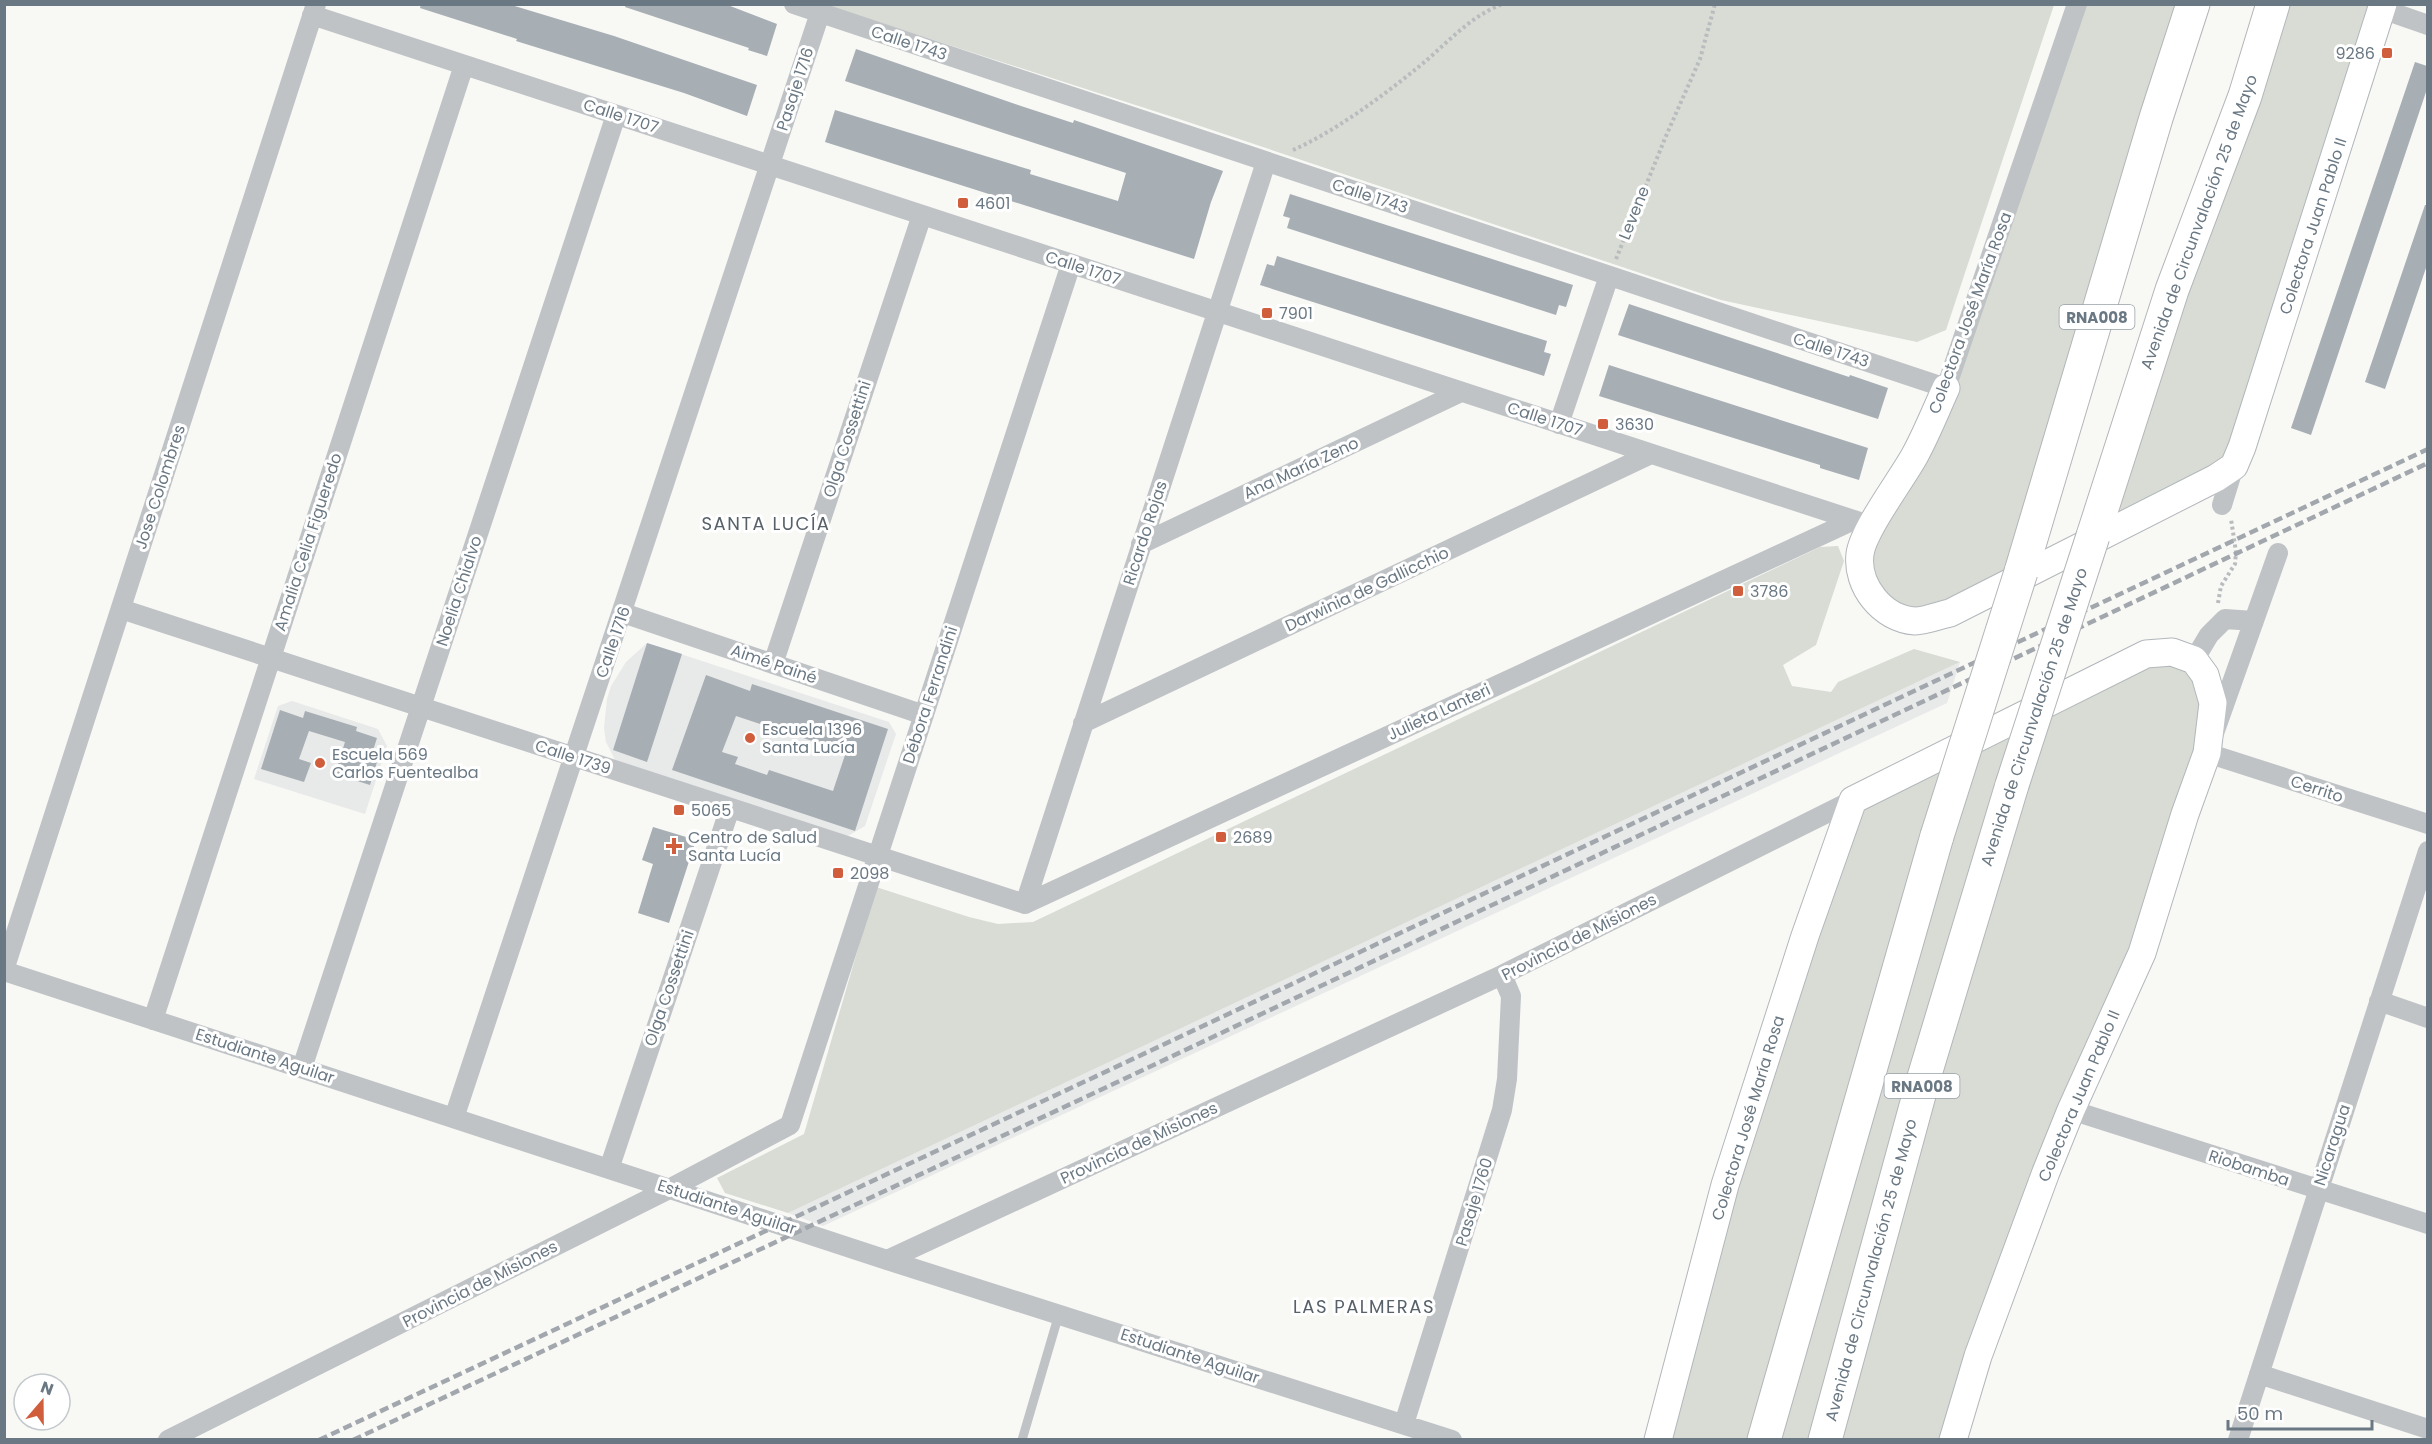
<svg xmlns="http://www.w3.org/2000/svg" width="2432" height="1444" font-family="Poppins,sans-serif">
<rect width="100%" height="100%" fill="#f8f8f5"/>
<path fill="#e8e9e9" d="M647,643L889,722L896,734L865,826L846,837L615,760L606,742L604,728L607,699L611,686L626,662Z
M1960,662L1947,703L823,1226L788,1213Z
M292,701L378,729L387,746L365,814L254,779L278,706Z"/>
<path fill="#d8dcd5" d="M825,5H2054L1946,330L1917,342L1721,300L1179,119Z
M2077,5H2193L2021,572L1915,621L1874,601L1872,526L1916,454Z
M2273,5H2383L2242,447L2093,536Z
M1838,546L1844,561L1816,645L1783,665L1792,686L1831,692L1838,682L1914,649L1960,662L788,1213L725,1193L717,1178L804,1134L876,887L969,917L998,924L1033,922L1820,547Z
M2146,654L2194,660L2207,753L1953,1439L1658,1440L1853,800Z"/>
<path fill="#a7aeb4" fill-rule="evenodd" d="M421,4H508L614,36L757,85L747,116L684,93L516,41L517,39L420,8Z
M626,4H725L777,24L767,56L748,50L749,48L625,7Z
M856,49L1021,106L1073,123L1074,120L1223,171L1211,202L1194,259L825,142L835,110L1031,170L1030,174L1118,201L1126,173L845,81Z
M2415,62L2427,66V89L2311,435L2291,428Z
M1290,194L1573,285L1566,307L1559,305L1556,315L1287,228L1290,218L1283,216Z
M2425,205H2427V265L2385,389L2365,382Z
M1277,256L1547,341L1544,352L1551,354L1544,376L1260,285L1267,264L1274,266Z
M1629,304L1849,377L1850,375L1888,388L1878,419L1618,335Z
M1609,365L1868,448L1859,480L1820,468V465L1599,396Z
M647,643L682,654L647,762L613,750Z
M706,675L750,691L752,684L888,729L855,831L672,770ZM736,716L846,752L833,791L769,770L767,775L735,764L738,757L722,752Z
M280,710L303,718L305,711L357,727L356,731L377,738L370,760L377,762L370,785L335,774L345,742L309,731L299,759L311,763L304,782L261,769Z
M653,827L696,840L669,923L638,913L653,864L642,860Z"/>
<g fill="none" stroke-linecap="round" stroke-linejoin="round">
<defs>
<path id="secondary" d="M1946,388C1936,410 1927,433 1915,455C1902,479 1863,530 1860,554C1856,585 1882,619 1915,621C1926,621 1940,615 1950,613L2216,478L2234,466L2242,447L2383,4
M1658,1440L1725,1185L1805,936L1853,800L2146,654L2172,652L2194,660L2205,675L2213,703L2207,753L2185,814L2142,953L2071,1110L2046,1172L1978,1356L1953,1440"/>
<path id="highway" d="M2093,536L2172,290L2245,96L2273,4
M2021,572L2156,118L2193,4
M1764,1440L1937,836
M1825,1440L1922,1084L2012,785"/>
</defs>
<use href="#secondary" stroke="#b2b7bb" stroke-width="29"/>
<use href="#highway" stroke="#b3b6b9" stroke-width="35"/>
<path stroke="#b9bcbe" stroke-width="4" stroke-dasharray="3 3" stroke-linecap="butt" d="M1293,150C1334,132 1380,98 1416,69C1444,47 1469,16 1503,4
M1616,259L1666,136L1700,59L1715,4
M2218,603L2221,586L2235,564L2236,552L2231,519"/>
<path stroke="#bfc3c6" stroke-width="9" d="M1022,1440L1059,1314"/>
<path stroke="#bfc3c6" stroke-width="20" d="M794,4L1946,388L2077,4
M2382,9L2428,25
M312,15L1872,526
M1559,424L1609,276
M2222,505L2234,466
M1141,544L1461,392
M2278,553L2207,753L2428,824
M121,609L1025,904
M623,613L924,715
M2194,660L2209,635L2225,619L2254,621
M773,664L922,215
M1083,723L1651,454
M1025,904L1854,520
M1025,904L1266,162
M4,970L316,4
M4,971L887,1260L1452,1440
M2379,1001L2428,1018
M153,1020L464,65
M302,1068L616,115
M2071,1110L2428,1224
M454,1118L820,13
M609,1169L730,808
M887,1260L1502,975L1853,800
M2259,1374L2428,1429
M1404,1424L1502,1110L1507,1079L1511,996L1502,975
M168,1440L669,1189L790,1125L1071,264
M2238,1440L2428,851"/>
<use href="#secondary" stroke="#fff" stroke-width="27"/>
<use href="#highway" stroke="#fff" stroke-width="33"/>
<path stroke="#a1a7ac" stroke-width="4.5" stroke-dasharray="9 4.5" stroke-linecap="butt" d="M319,1440L1103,1073L2428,449
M353,1440L1109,1086L2428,463"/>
<defs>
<path id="highway-bridge" d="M2012,785L2093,536
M1937,836L2021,572"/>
</defs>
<use href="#highway-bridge" stroke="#b3b6b9" stroke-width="35" stroke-linecap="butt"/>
<use href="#highway-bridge" stroke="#fff" stroke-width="33"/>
</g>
<g fill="#d05e3d" stroke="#fff" stroke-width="2">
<rect x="2381" y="47" width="12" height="12" rx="3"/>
<rect x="957" y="197" width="12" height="12" rx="3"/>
<rect x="1261" y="307" width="12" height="12" rx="3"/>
<rect x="1597" y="418" width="12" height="12" rx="3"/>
<rect x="1732" y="585" width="12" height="12" rx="3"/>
<circle cx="750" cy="738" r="6"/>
<circle cx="320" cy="763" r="6"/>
<rect x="673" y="804" width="12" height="12" rx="3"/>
<rect x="1215" y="831" width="12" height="12" rx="3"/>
<path d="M671 837h6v6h6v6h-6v6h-6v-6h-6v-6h6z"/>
<rect x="832" y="867" width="12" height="12" rx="3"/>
</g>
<g text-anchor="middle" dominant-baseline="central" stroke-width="6" stroke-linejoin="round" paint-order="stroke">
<g fill="#fff" stroke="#97a0a8" stroke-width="1.5">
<rect x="2059.5" y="305" width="75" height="24" rx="4.5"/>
<rect x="1884.5" y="1074" width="75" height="24" rx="4.5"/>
</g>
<g font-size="15" font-weight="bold" fill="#6a7883">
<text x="2097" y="317">RNA008</text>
<text x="1922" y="1086">RNA008</text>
</g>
<g font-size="16" fill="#6a7883" stroke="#fff">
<text transform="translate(909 43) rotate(18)">Calle 1743</text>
<text transform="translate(795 89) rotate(-72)">Pasaje 1716</text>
<text transform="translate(621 116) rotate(18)">Calle 1707</text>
<text transform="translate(1370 196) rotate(18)">Calle 1743</text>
<text transform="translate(1634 213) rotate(-68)">Levene</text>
<text transform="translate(2199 222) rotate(-70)">Avenida de Circunvalación 25 de Mayo</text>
<text transform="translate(2313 226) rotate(-72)">Colectora Juan Pablo II</text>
<text transform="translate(1083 268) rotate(18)">Calle 1707</text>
<text transform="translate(1970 313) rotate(-70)">Colectora José María Rosa</text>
<text transform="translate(1831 350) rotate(18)">Calle 1743</text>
<text transform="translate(1545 419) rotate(18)">Calle 1707</text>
<text transform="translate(847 439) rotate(-72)">Olga Cossettini</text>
<text transform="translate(1301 468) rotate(-25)">Ana María Zeno</text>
<text transform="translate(160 487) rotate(-72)">Jose Colombres</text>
<text transform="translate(1145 533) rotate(-72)">Ricardo Rojas</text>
<text transform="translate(308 542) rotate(-72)">Amalia Celia Figueredo</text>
<text transform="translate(1367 589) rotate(-25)">Darwinia de Gallicchio</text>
<text transform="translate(459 591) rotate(-72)">Noelia Chialvo</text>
<text transform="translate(613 642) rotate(-71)">Calle 1716</text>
<text transform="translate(774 664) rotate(19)">Aimé Painé</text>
<text transform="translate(930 695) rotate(-72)">Débora Ferrandini</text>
<text transform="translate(1439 712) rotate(-25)">Julieta Lanteri</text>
<text transform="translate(2034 717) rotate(-72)">Avenida de Circunvalación 25 de Mayo</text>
<text transform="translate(573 757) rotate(18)">Calle 1739</text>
<text transform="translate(2317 789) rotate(18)">Cerrito</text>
<text transform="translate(1579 937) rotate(-27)">Provincia de Misiones</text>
<text transform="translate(669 988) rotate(-71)">Olga Cossettini</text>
<text transform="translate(265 1056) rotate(18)">Estudiante Aguilar</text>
<text transform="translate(2079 1096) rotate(-67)">Colectora Juan Pablo II</text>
<text transform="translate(1748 1118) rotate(-73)">Colectora José María Rosa</text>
<text transform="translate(1139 1143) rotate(-25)">Provincia de Misiones</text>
<text transform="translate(2332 1145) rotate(-72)">Nicaragua</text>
<text transform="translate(2249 1168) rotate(18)">Riobamba</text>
<text transform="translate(1474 1202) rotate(-73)">Pasaje 1760</text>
<text transform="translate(727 1207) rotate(18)">Estudiante Aguilar</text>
<text transform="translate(1871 1270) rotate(-75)">Avenida de Circunvalación 25 de Mayo</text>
<text transform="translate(480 1284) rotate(-27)">Provincia de Misiones</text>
<text transform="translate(1190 1356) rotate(18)">Estudiante Aguilar</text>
</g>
<g font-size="16" fill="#6a7883" stroke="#fff" text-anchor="start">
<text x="2375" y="53" text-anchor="end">9286</text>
<text x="975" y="203">4601</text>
<text x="1279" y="313">7901</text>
<text x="1615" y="424">3630</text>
<text x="1750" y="591">3786</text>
<text x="762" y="729">Escuela 1396<tspan x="762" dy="18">Santa Lucía</tspan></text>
<text x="332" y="754">Escuela 569<tspan x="332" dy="18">Carlos Fuentealba</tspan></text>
<text x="691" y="810">5065</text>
<text x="688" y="837">Centro de Salud<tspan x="688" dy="18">Santa Lucía</tspan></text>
<text x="1233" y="837">2689</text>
<text x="850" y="873">2098</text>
</g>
<g font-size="18" letter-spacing="1.5" fill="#576169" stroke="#fff">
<text x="766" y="523">SANTA LUCÍA</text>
<text x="1364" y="1306">LAS PALMERAS</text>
</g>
</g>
<rect width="2432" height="1444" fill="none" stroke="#6a7883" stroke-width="12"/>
<g transform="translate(42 1402) rotate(20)"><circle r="28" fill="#ffffff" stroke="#c3c9cd" stroke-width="1.5"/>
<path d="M0-4.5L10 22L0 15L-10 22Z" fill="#d05e3d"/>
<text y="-9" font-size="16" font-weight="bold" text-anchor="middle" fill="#6a7883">N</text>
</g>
<path d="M2228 1420v9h144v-9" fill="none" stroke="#6a7883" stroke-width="3"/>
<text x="2237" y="1420" font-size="18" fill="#6a7883" stroke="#ffffff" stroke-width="4.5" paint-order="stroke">50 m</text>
</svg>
